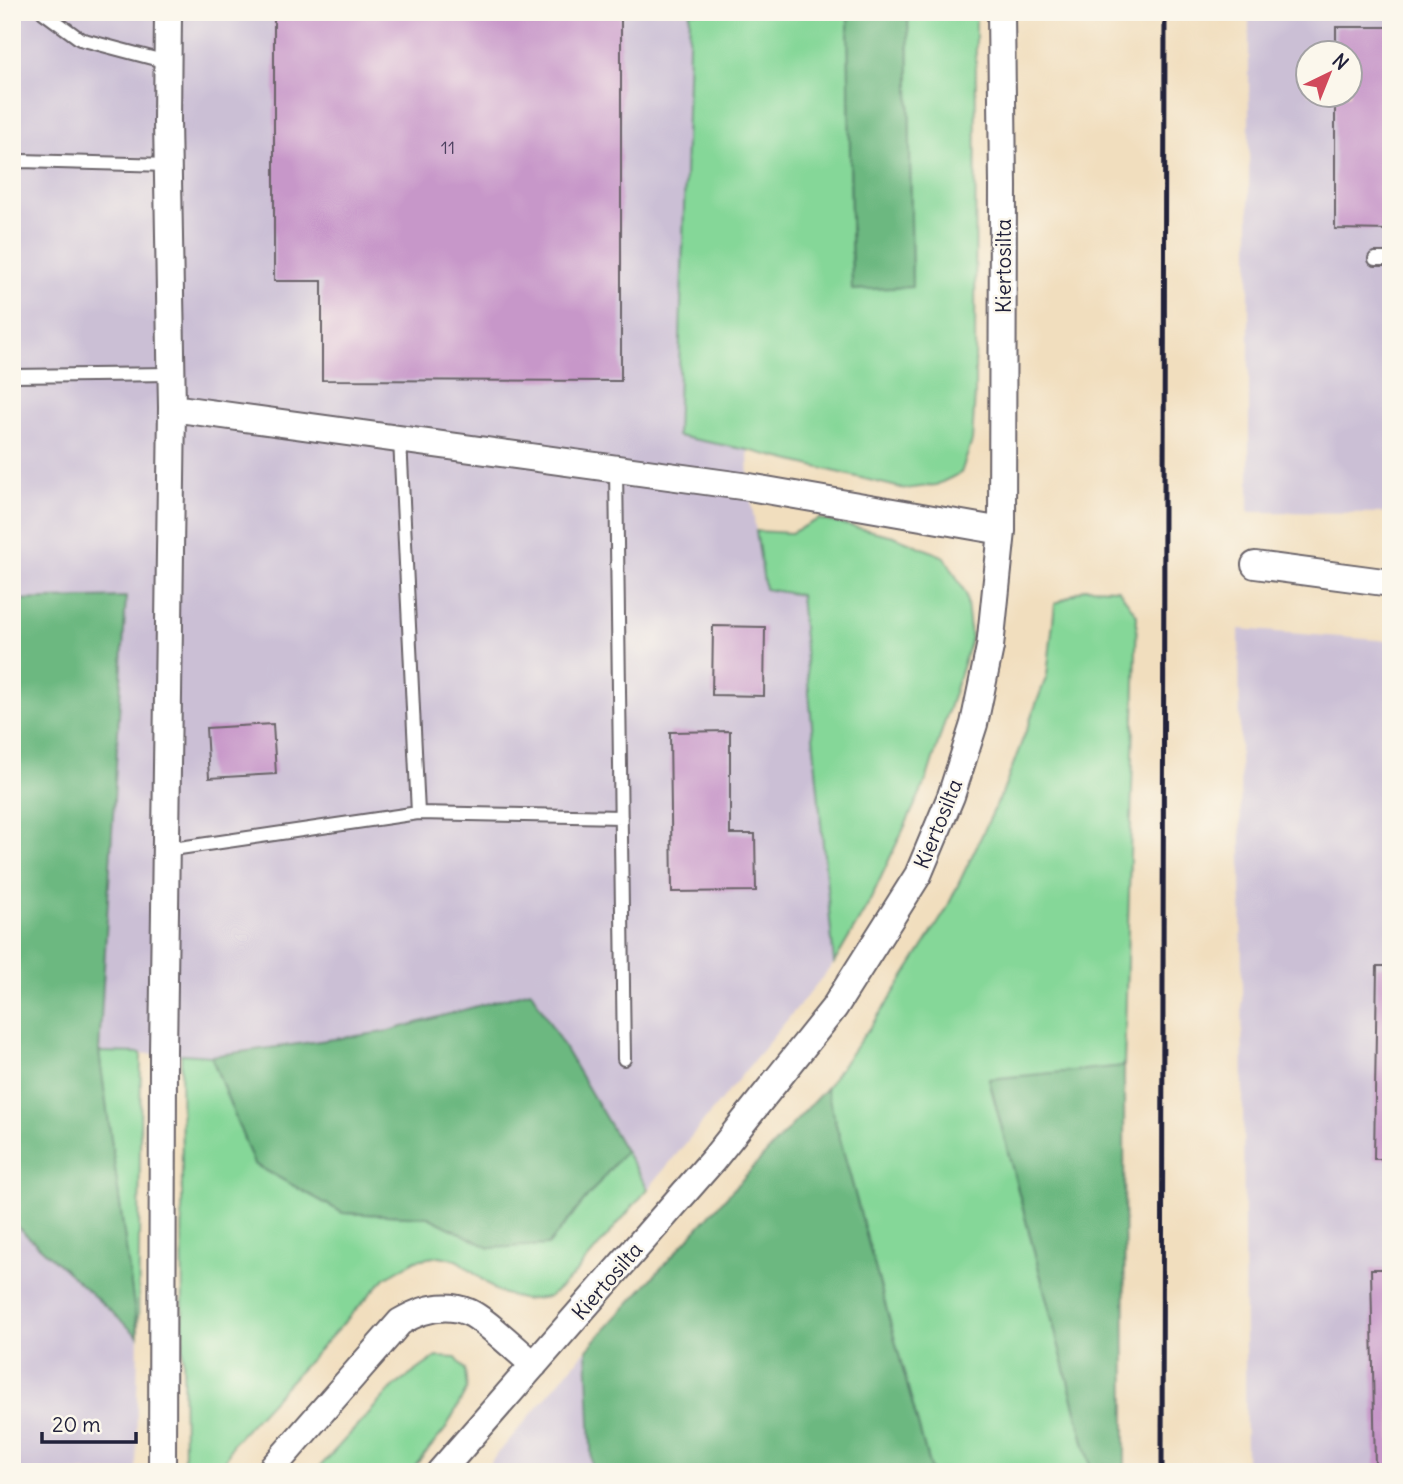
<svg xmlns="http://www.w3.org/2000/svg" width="1403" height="1484" font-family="Delius,sans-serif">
<rect width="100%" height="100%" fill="#fbf7ec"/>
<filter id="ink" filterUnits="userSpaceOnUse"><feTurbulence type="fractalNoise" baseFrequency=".0143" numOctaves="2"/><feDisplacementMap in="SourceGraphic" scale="14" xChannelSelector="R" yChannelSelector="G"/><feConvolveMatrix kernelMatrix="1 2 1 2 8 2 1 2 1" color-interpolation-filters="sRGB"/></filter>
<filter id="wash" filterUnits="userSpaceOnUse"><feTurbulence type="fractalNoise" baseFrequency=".00686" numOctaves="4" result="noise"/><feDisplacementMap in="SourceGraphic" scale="28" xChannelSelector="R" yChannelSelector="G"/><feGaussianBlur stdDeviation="1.57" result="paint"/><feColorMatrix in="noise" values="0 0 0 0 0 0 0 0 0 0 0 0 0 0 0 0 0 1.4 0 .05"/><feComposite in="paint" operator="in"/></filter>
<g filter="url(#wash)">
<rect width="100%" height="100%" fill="#f1debe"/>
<path fill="#cbbfd5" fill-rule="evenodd" d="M12,12H690L677,436L748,450L749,487L765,589L800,594L834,963L648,1189L531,992L385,1032L211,1056L99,1052L126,598L12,600Z
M1249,12H1391V513L1249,512ZM1308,52H1350V94H1308Z
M1239,629L1391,641V1472H1246Z
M12,1222L138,1336L136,1472H12Z
M587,1349L592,1472H482Z"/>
<path fill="#85d798" stroke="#547c6a" stroke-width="2" d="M690,12H848L852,290L912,286L908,12H976L975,394L972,441L961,473L936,485L905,489L748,450L677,436Z
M819,519L894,536L945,557L966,594L971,639L926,781L868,905L834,963L800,595L765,589L756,531L791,533Z
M1085,588L1118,589L1137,615L1124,1066L989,1080L1092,1472H931L826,1088L888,1002L945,912L1004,789L1047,675L1055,604Z
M99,1052L141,1053L138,1336Z
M181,1054L211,1056L254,1164L343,1213L428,1217L490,1247L548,1245L625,1151L648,1189L572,1277L549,1297L524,1300L498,1292L457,1260L440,1256L416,1260L385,1278L233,1443L220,1472H184Z
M436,1357L456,1358L465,1370L467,1389L445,1430L410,1472H315L392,1388Z"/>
<path fill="#6cb880" stroke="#476d5e" stroke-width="2" d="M848,12H908L912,287L852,290Z
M126,597L99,1052L138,1336L12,1222V600Z
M531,991L625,1151L548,1245L490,1248L428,1217L343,1213L254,1164L211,1056L385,1032Z
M1124,1066L1125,1472H1092L989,1079Z
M826,1088L931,1472H592L587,1349Z"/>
<g id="blocks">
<path fill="#c797c9" d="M274,12H621V381L322,380V281H274Z
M1336,27H1391V230L1335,229V94H1350V52H1336Z
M713,626L765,627L764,696L712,695Z
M273,724L276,774L209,778L206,728Z
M730,731V834H755L756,891L672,892L670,732Z
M1377,966H1391V1159H1374Z
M1371,1269H1391V1466L1375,1467Z"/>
</g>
</g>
<g filter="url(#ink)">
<use href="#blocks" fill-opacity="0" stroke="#6a6469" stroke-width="2"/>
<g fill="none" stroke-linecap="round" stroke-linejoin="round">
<defs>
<path id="lane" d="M43,12L80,39L167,62
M12,164L21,161L168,165
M1375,259H1391
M12,376L172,374
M400,439L418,813
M616,469L624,1059
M166,850L418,813L621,817"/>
<path id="street" d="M172,408L749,487L1002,531
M1255,565L1391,583
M162,1472L163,1053L172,408L167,121L168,12
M269,1472L400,1322C420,1310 444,1302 468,1312C482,1317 520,1353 534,1365
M440,1472L713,1160L834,1008L918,875L951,796L974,724L990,647L1002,531L1003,186L1001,12"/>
</defs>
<use href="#lane" stroke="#6a6469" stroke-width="16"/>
<use href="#street" stroke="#6a6469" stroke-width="30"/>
<use href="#lane" stroke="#fff" stroke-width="12"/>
<use href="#street" stroke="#fff" stroke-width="26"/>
<path stroke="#22223b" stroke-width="5" d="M1162,1472L1165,12"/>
</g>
</g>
<g text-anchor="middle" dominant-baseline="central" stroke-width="5" stroke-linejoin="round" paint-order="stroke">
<g font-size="18" fill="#4b3f5e">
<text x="448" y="147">11</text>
</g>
<g font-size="21" fill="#22223b" stroke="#fbf7ec">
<text transform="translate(1003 266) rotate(-90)">Kiertosilta</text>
<text transform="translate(938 824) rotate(-68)">Kiertosilta</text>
<text transform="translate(607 1281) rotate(-49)">Kiertosilta</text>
</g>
</g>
<rect width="1403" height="1484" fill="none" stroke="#fbf7ec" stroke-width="42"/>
<g transform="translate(1329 74) rotate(43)"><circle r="33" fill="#fbf7ec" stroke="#a4a2a5" stroke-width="2"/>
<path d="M0-5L12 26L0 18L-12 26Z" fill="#d1495b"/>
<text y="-10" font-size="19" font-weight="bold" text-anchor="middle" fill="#22223b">N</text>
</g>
<path d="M42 1432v10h94v-10" fill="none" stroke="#22223b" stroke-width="3.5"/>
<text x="52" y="1432" font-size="21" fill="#22223b" stroke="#fbf7ec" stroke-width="5" paint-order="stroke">20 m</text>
</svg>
